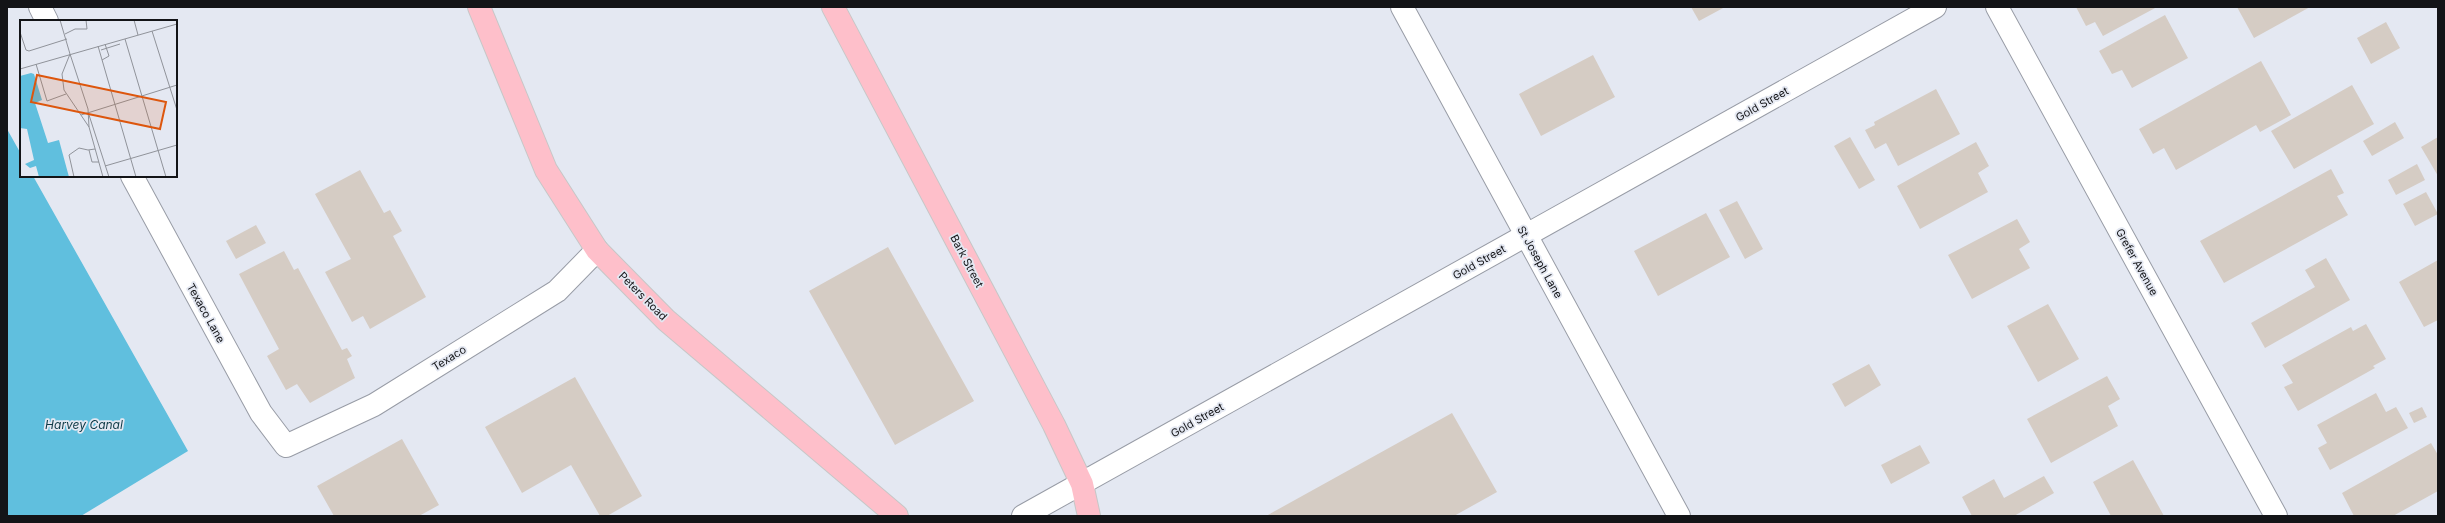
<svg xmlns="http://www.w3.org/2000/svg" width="2445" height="523" font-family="Inter,sans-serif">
<rect width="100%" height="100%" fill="#e4e8f2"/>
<path fill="#60bfde" d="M7,129L21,154V176H33L188,451L81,516H7Z"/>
<path fill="#d5ccc4" d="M1691,7H1725L1699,21Z
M2076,7H2157L2103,36L2095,22L2086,26Z
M2237,7H2310L2254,38Z
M2165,15L2188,58L2132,88L2122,70L2112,74L2099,51Z
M2386,22L2400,48L2371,64L2357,38Z
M1593,55L1615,97L1541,136L1519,94Z
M2261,61L2291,115L2260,132L2256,125L2176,170L2164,148L2153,154L2139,129Z
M2352,85L2374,124L2294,169L2271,131Z
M1936,89L1960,134L1898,166L1886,143L1875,149L1865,130L1875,125L1874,122Z
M2395,122L2404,138L2372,156L2363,141Z
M1850,137L1875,180L1859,189L1834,146Z
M2438,137V176L2421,147Z
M1976,142L1989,166L1978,173L1988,192L1920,229L1897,186Z
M2417,164L2425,180L2396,195L2388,180Z
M2331,169L2344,193L2337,196L2348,215L2224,283L2200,241Z
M360,170L384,213L390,210L402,231L393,236L426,297L370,329L363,316L352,322L325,272L351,259L315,194Z
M2426,192L2438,214L2415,226L2403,204Z
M1737,201L1763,249L1745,259L1719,210Z
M1706,213L1730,257L1658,296L1634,251Z
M2017,219L2030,242L2019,249L2030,268L1972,299L1948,255Z
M256,225L266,243L236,259L226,241Z
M888,247L974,401L895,445L809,291Z
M284,251L294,270L298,268L342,350L347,348L352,356L347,359L355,378L310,403L297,384L286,390L267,356L279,349L239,274Z
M2326,258L2350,300L2265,348L2251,323L2315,287L2305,270Z
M2438,260V320L2424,327L2399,282Z
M2048,304L2079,359L2038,382L2007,326Z
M2366,324L2386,359L2373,366L2375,368L2298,411L2284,387L2293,383L2282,365L2351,327L2353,331Z
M1869,364L1881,385L1845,407L1832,384Z
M2107,376L2120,399L2108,406L2118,426L2051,463L2027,419Z
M575,377L642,496L607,516H600L571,465L522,493L485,427Z
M2376,393L2386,412L2396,407L2408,428L2330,470L2318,448L2327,443L2317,425Z
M2422,407L2427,417L2414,423L2409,413Z
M1452,413L1497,492L1454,516H1266Z
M402,439L439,505L419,516H334L317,486Z
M2431,443L2438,455V491L2393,516H2354L2342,493Z
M1920,445L1930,463L1891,484L1881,465Z
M2133,460L2164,516H2111L2093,482Z
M2044,476L2054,493L2014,516H1972L1962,497L1994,479L2004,498Z"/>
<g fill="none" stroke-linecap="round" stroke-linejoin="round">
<defs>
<path id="minor" d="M40,7L47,21
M1402,7L1679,516
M1997,7L2276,516
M132,176L261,413L286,446L374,405L557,291L597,250
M1023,516L1935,7"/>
<path id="major" d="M479,7L546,170L597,250L666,320L897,516
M833,7L1054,425L1082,484L1089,516"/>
</defs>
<use href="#minor" stroke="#989ca6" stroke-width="24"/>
<use href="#major" stroke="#c6c7c7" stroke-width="24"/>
<use href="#minor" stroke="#fff" stroke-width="22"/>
<use href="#major" stroke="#febfca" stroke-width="22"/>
</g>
<g text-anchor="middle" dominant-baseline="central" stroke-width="3.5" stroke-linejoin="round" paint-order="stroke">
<g font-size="11" fill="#131417" stroke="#e4e8f2">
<text transform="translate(1762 104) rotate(-29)">Gold Street</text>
<text transform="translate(967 261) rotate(62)">Bark Street</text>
<text transform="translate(1479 262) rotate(-29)">Gold Street</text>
<text transform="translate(1540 262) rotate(61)">St Joseph Lane</text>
<text transform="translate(2137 262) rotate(61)">Grefer Avenue</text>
<text transform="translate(643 296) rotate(45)">Peters Road</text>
<text transform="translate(206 313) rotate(61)">Texaco Lane</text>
<text transform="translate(449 358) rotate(-32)">Texaco</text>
<text transform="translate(1197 420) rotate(-29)">Gold Street</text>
</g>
<g font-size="12" font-style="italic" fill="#0d3946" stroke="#e4e8f2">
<text x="84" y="424">Harvey Canal</text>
</g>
</g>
<g transform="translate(20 20)">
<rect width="157" height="157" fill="#e4e8f2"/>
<path d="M11,53L14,54L22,80L15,83L28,123L39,120L49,157H19L16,146L10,148L5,144L14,140L7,109L0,108V56Z" fill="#60bfde"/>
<path fill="none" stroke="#90939a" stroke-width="1" d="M40,0L50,34M114,0L118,15M132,11L157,90M0,12L6,30L9,31L47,19M45,14L55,9H67L66,0M105,19L146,157M78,26L116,157M81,30L100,24M82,40L89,36L85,24M16,44L27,81L46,74M0,49L157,4M61,95L157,65M69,95L89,157M69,107L44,70L42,54L50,34L68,89L69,107L83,157M69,130L72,142H79M85,146L157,125M54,157L49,135L59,128L68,130L75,129"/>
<path fill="#dd560d" fill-opacity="0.15" stroke="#dd560d" stroke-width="2" d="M17,55L146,82L140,109L11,82Z"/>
<rect width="157" height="157" fill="none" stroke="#131417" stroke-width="2"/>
</g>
<rect width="2445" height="523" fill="none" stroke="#131417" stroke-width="16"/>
</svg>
